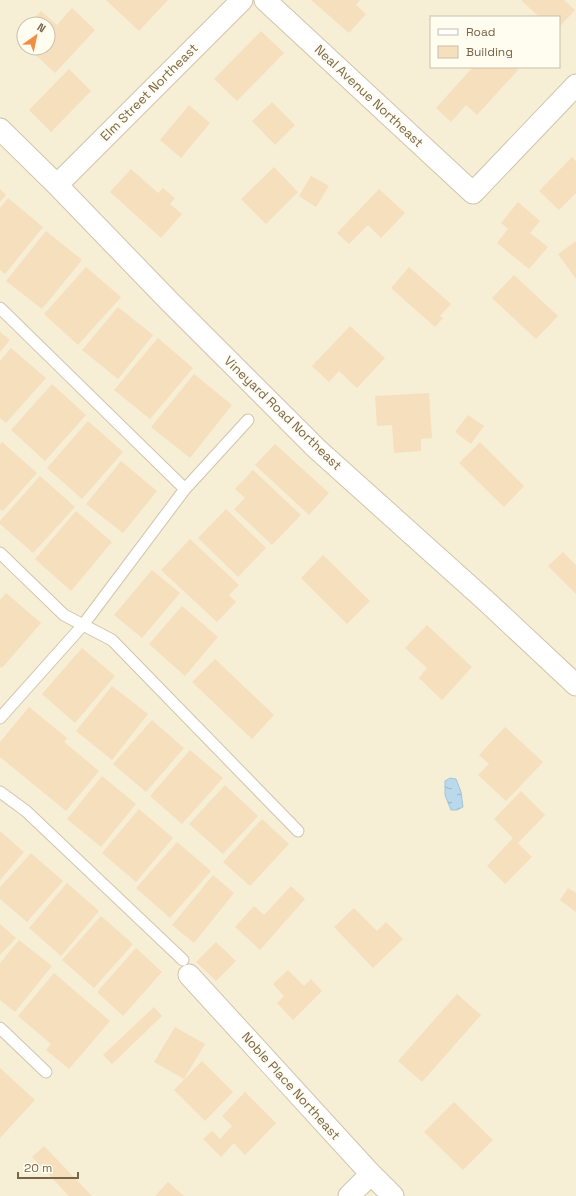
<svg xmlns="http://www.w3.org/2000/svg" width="576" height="1196" font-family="'Space Grotesk',sans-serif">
<defs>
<pattern id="water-ripples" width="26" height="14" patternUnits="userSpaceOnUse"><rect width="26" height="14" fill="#bad9ea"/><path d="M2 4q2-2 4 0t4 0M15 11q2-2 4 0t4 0" fill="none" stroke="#9cb4c0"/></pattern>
</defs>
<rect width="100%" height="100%" fill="#fefae8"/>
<path fill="#f6eed5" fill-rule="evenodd" d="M0,0H576V1196H0ZM431,17H559V67H431ZM24,24H48V48H24Z"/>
<path fill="url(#water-ripples)" stroke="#9fc6dd" d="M450,778L456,779L461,792L463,807L457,810H451L445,795V781Z"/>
<path fill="#f6dfbd" d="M106,0H168L139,31Z
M311,0H360L356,5L366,14L349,33Z
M521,0H564L575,10L559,27V17H539Z
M72,8L95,30L55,73L28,48H48V24H28L41,11L57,25Z
M24,28V44L16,37Z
M261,31L284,53L237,101L214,79Z
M473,67H515L518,70L477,115L466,105L451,122L436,108Z
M69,69L91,91L51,132L29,110Z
M272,102L295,125L275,145L252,121Z
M189,105L210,123L181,158L160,140Z
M572,157L576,161V193L559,210L539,191Z
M274,167L298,192L266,224L241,199Z
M131,169L158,193L163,188L175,198L170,204L182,214L161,238L110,192Z
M311,176L329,186L316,207L299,196Z
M0,189L6,195L0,202Z
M379,189L405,213L381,238L368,225L349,244L337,233Z
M8,198L43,227L5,274L0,270V208Z
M518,202L540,221L530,233L548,247L529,269L497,243L508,229L501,223Z
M46,231L82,260L42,309L6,281Z
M576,241V279L558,254Z
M86,267L121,297L78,345L44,314Z
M409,267L451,304L440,316L443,318L435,327L391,288Z
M514,275L558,316L536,339L492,298Z
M118,307L153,335L118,379L82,350Z
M350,326L385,358L357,388L339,371L329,382L312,366Z
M0,332L10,340L0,352Z
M158,338L193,368L150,419L114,390Z
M11,348L46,378L6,423L0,418V361Z
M194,374L232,405L190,458L151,427Z
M52,384L86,415L45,461L11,430Z
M429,393L432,438L421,439V451L394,453L392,425L377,426L375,396Z
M468,415L484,426L471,444L455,432Z
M88,421L123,452L82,499L47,468Z
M2,442L37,473L3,511L0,509V445Z
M480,442L524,486L504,507L459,463Z
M275,444L329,493L309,515L255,465Z
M121,461L157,491L123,533L86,504Z
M253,470L301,515L272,545L234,509L245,498L235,489Z
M40,476L75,507L33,553L0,524V521Z
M226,509L266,548L238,577L198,538Z
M76,511L112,542L71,591L35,559Z
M190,539L239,585L229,595L236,602L217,622L161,570Z
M563,552L576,565V594L548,566Z
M323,555L370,601L347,624L301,578Z
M152,570L180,593L142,638L114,615Z
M6,593L41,623L2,668L0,667V600Z
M182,606L218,637L185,676L149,644Z
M427,625L472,667L442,700L419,678L427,668L405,648Z
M82,648L115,676L75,723L42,694Z
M215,659L274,715L252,739L192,682Z
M112,686L148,714L112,760L76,731Z
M29,707L67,738L64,742L99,771L66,811L0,757V742Z
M152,720L184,748L146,792L113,764Z
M505,727L543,762L506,801L478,775L489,764L479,755Z
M190,750L223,778L182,824L150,796Z
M102,776L136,804L101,847L67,819Z
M225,785L258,816L223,854L189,824Z
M521,791L545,815L518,843L532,857L505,884L487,866L513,838L494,819Z
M139,809L173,838L136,882L102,853Z
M262,819L289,844L250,886L223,862Z
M0,831L24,852L0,880Z
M177,842L211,871L170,918L136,888Z
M31,853L63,881L27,922L0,899V887Z
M213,875L234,893L194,943L172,925Z
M67,883L99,911L61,956L29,928Z
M291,886L305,899L260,950L235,927L254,906L264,915Z
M568,888L576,893V912L560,900Z
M354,908L377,931L386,922L403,939L373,968L334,927Z
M101,916L133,944L94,988L62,960Z
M0,924L16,938L0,955Z
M19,940L52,966L15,1012L0,1000V963Z
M216,942L236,961L216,981L196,962Z
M136,948L162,972L123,1016L97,992Z
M288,970L304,986L311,979L322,991L293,1020L277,1003L284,996L273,984Z
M54,973L110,1021L69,1069L46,1050L51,1044L18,1016Z
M457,994L481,1015L422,1082L398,1061Z
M154,1007L162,1016L112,1064L103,1055Z
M175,1027L205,1044L184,1079L154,1062Z
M202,1061L233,1092L205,1121L174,1090Z
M0,1068L35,1100L0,1138Z
M245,1092L276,1123L245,1155L234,1143L221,1157L203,1139L212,1131L220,1139L232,1126L222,1116Z
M454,1102L493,1140L463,1170L424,1132Z
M44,1146L92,1196H69L32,1157Z
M168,1182L184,1196H155Z"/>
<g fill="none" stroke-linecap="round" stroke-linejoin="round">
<defs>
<path id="service" d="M0,308L185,489L83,625L0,718
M185,489L248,420
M0,553L64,615L112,640L298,831
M0,792L26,811L183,960
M0,1028L46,1072"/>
<path id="minor" d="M265,0L473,193L576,85
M0,129L57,185L168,300L317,449L485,600L576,685
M57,185L242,0
M189,975L371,1174L393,1196
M349,1196L371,1174"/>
</defs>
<use href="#service" stroke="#d2c4ac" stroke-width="13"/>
<use href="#minor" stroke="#d2c4ac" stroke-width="23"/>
<use href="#service" stroke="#fff" stroke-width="11"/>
<use href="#minor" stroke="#fff" stroke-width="21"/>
</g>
<g text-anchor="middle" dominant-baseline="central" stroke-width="3.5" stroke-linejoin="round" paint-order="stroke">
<g font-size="13" fill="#7b6549" stroke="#fffcf0">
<text transform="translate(149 92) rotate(-45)">Elm Street Northeast</text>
<text transform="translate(369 96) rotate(43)">Neal Avenue Northeast</text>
<text transform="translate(283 413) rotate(44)">Vineyard Road Northeast</text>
<text transform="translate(291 1086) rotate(48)">Noble Place Northeast</text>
</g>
</g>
<rect x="430" y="16" width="130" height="52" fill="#fffcf0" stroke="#cac0ad"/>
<rect x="438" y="29" width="20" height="6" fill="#ffffff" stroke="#cac0ad"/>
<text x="466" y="36" font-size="12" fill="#7b6549">Road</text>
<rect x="438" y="46" width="20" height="12" fill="#f6dfbd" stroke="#cac0ad"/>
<text x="466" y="56" font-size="12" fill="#7b6549">Building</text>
<g transform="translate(36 36) rotate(33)"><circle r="19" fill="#fffcf0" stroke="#cac0ad"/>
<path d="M0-3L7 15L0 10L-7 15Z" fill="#f18e44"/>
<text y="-6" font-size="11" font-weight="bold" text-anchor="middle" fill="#7b6549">N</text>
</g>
<path d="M18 1172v6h60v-6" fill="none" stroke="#7b6549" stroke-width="2"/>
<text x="24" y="1172" font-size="12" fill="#7b6549" stroke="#fffcf0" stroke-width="3" paint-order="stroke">20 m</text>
</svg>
